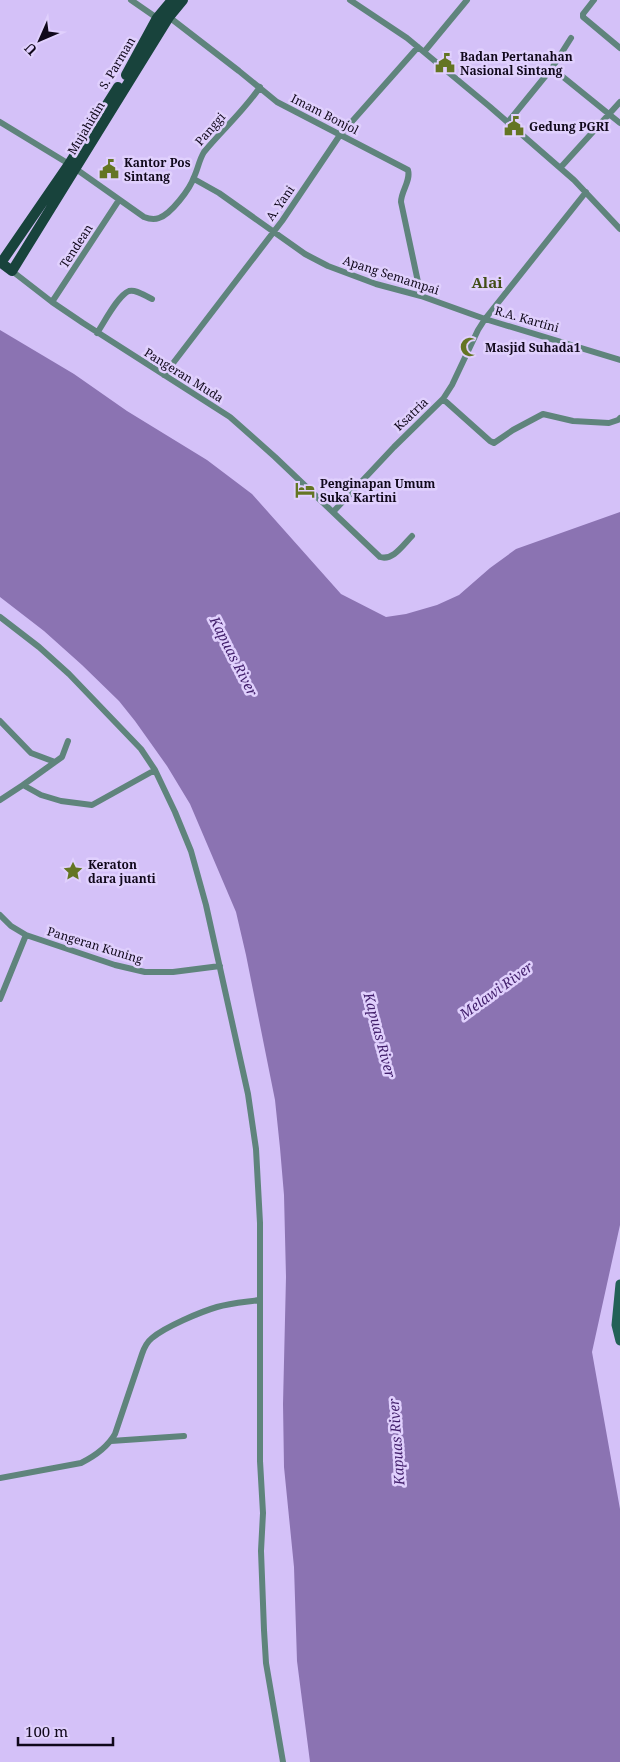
<svg xmlns="http://www.w3.org/2000/svg" width="620" height="1762" font-family="'Noto Serif',serif">
<rect width="100%" height="100%" fill="#d4c1f8"/>
<path fill="#8b73b2" d="M0,330L74,374L127,411L207,460L252,494L341,594L386,617L406,614L437,605L459,595L490,568L516,549L620,512V1225L592,1352L620,1509V1762H310L297,1661L294,1567L284,1467L283,1404L286,1277L284,1195L280,1148L275,1100L246,955L236,912L190,804L167,766L135,721L119,701L82,665L44,631L0,597Z"/>
<g fill="none" stroke-linecap="round" stroke-linejoin="round">
<path stroke="#5f847c" stroke-width="6" d="M131,0L157,18L169,17L239,71L277,102L408,170C411,181 401,191 401,202L421,296
M350,0L407,38L489,106L574,180L620,229
M594,0L583,14V17L620,48
M424,52L467,0
M552,68L571,38
M0,122L69,164
M508,122L552,68L620,123
M561,167L620,102
M76,169L144,217C149,219 154,220 159,218C171,214 190,189 194,177C198,169 199,160 204,152C222,130 244,111 260,87
M194,179L219,193L305,254L328,266L376,284L421,296L485,319L620,360
M12,271L52,302L83,323L230,417L275,457L380,557C393,561 403,545 412,536
M52,302L119,200
M97,333C104,323 118,295 129,291C136,289 145,296 152,299
M164,375L282,221L340,135L418,47
M443,399L490,441L494,443L513,430L543,414L573,421L609,423L618,420L620,418
M333,512L394,447L443,399L452,385L478,330L485,319L586,192
M0,617L39,647L69,674L141,749L155,770L175,812L191,851L206,905L248,1094L256,1149L260,1223V1461L263,1513L261,1551L264,1630L266,1663L283,1762
M0,721L31,753L55,762
M23,785L62,757L68,741
M0,800L23,785L41,795L61,801L92,805L155,770
M0,915L11,926L26,935L115,965L145,972H173L220,966
M0,999L26,935
M111,1441L184,1436
M0,1478L81,1463C95,1456 107,1448 115,1434L142,1354C144,1348 147,1342 152,1338C165,1327 200,1312 217,1307C230,1303 245,1302 259,1300"/>
<path stroke="#226157" stroke-width="9" d="M620,1284L616,1325L620,1341"/>
<path stroke="#18433c" stroke-width="10" d="M126,75L157,18L172,0
M0,262L12,271L169,17L183,0
M1,263L69,164L118,87"/>
</g>
<defs>
<symbol id="civic-bare" viewBox="-9 -9 18 18"><path d="M-.6-6.5H3V-4.5H.6V-3L4-1V1h2V6H-6V1h2V-1L-.6-3ZM-1.2 2.5V6h2.4V2.5Z" fill="#647523" stroke="#e0d0fd" stroke-width="2.5" paint-order="stroke"/></symbol>
<symbol id="mosque-bare" viewBox="-9 -9 18 18"><path d="M3.5-4.9A6 6 0 1 0 3.5 4.9A5 5 0 1 1 3.5-4.9Z" fill="#647523" stroke="#e0d0fd" stroke-width="2.5" paint-order="stroke"/></symbol>
<symbol id="hotel-bare" viewBox="-9 -9 18 18"><path d="M-6-4.5h1.5V1H6V5H4.5V3h-9V5H-6ZM-4 0a1.8 1.8 0 1 1 3.6 0ZM.5 0V-2.5h3Q6-2.5 6 0Z" fill="#647523" stroke="#e0d0fd" stroke-width="2.5" paint-order="stroke"/></symbol>
<symbol id="sight-bare" viewBox="-9 -9 18 18"><path d="M0-6L1.8-2.2L6-1.7L2.9 1.2L3.7 5.4L0 3.3L-3.7 5.4L-2.9 1.2L-6-1.7L-1.8-2.2Z" fill="#647523" stroke="#e0d0fd" stroke-width="2.5" paint-order="stroke"/></symbol>
</defs>
<g fill-rule="evenodd">
<use href="#civic-bare" x="431" y="49" width="28" height="28"/>
<use href="#civic-bare" x="500" y="112" width="28" height="28"/>
<use href="#civic-bare" x="95" y="155" width="28" height="28"/>
<use href="#mosque-bare" x="456" y="333" width="28" height="28"/>
<use href="#hotel-bare" x="291" y="476" width="28" height="28"/>
<use href="#sight-bare" x="59" y="857" width="28" height="28"/>
</g>
<g text-anchor="middle" dominant-baseline="central" stroke-width="5" stroke-linejoin="round" paint-order="stroke">
<g font-size="12" font-weight="bold" fill="#10081b" stroke="#e0d0fd" text-anchor="start">
<text x="460" y="56">Badan Pertanahan<tspan x="460" dy="14">Nasional Sintang</tspan></text>
<text x="529" y="126">Gedung PGRI</text>
<text x="124" y="162">Kantor Pos<tspan x="124" dy="14">Sintang</tspan></text>
<text x="485" y="347">Masjid Suhada1</text>
<text x="320" y="483">Penginapan Umum<tspan x="320" dy="14">Suka Kartini</tspan></text>
<text x="88" y="864">Keraton<tspan x="88" dy="14">dara juanti</tspan></text>
</g>
<g font-size="12" fill="#10081b" stroke="#e0d0fd">
<text transform="translate(117 63) rotate(-59)">S. Parman</text>
<text transform="translate(325 114) rotate(27)">Imam Bonjol</text>
<text transform="translate(86 128) rotate(-59)">Mujahidin</text>
<text transform="translate(210 129) rotate(-49)">Panggi</text>
<text transform="translate(280 203) rotate(-55)">A. Yani</text>
<text transform="translate(76 246) rotate(-57)">Tendean</text>
<text transform="translate(391 275) rotate(18)">Apang Semampai</text>
<text transform="translate(527 319) rotate(16)">R.A. Kartini</text>
<text transform="translate(184 375) rotate(32)">Pangeran Muda</text>
<text transform="translate(411 414) rotate(-44)">Ksatria</text>
<text transform="translate(95 945) rotate(17)">Pangeran Kuning</text>
</g>
<g font-size="14" font-style="italic" fill="#411e6b" stroke="#e0d0fd">
<text transform="translate(234 656) rotate(63)">Kapuas River</text>
<text transform="translate(496 990) rotate(-36)">Melawi River</text>
<text transform="translate(380 1035) rotate(75)">Kapuas River</text>
<text transform="translate(396 1442) rotate(-94)">Kapuas River</text>
</g>
<g font-size="15" font-weight="bold" fill="#424e16" stroke="#e0d0fd">
<text x="487" y="282">Alai</text>
</g>
</g>
<g transform="translate(40 40) rotate(225)" stroke="#e0d0fd" stroke-width="4" paint-order="stroke">
<path d="M0-4L9 19L0 12L-9 19Z" fill="#10081b"/>
<text y="-8" font-size="14" font-weight="bold" text-anchor="middle" fill="#10081b">U</text>
</g>
<path d="M18 1737v8h95v-8" fill="none" stroke="#10081b" stroke-width="2.5"/>
<text x="25" y="1737" font-size="15" fill="#10081b" stroke="#e0d0fd" stroke-width="4" paint-order="stroke">100 m</text>
</svg>
